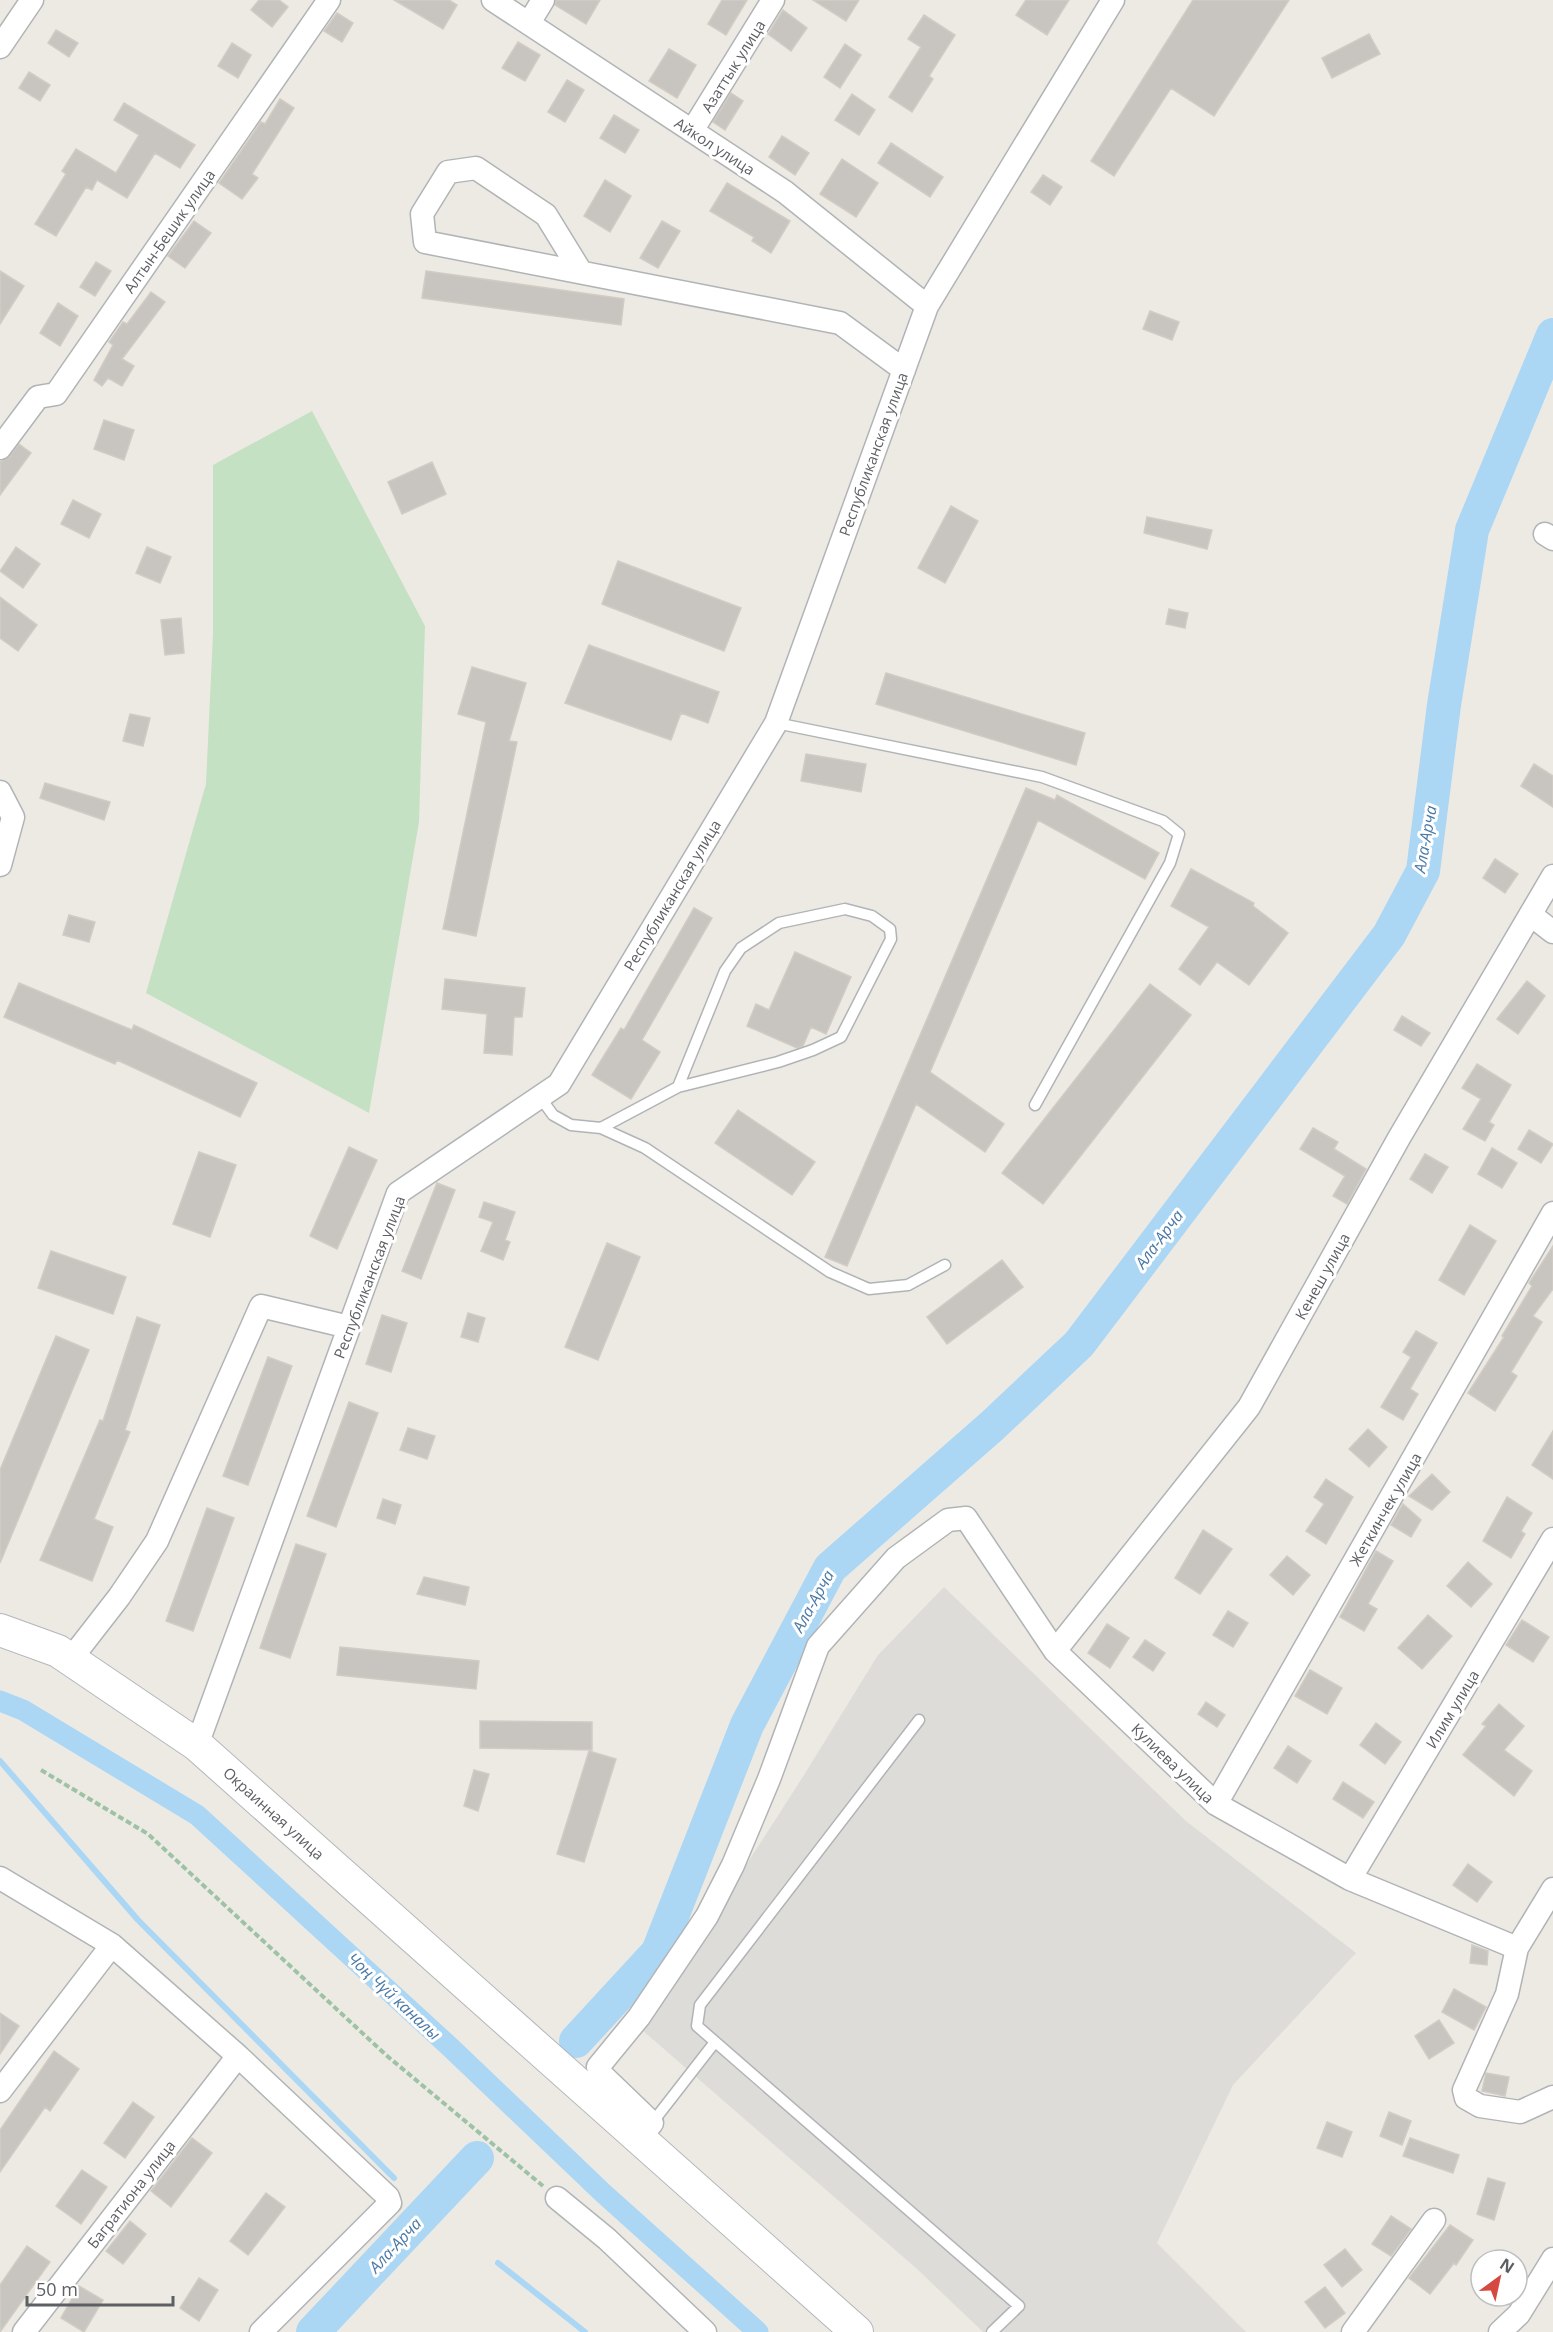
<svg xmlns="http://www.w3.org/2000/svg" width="1553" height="2332" font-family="'Open Sans',sans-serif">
<rect width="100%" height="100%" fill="#edeae4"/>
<path fill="#dedcd8" d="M944,1587L1186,1821L1356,1953L1233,2085L1157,2243L1246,2332H983L916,2268L641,2029L804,1775L878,1655Z"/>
<path fill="#c4e1c3" d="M312,411L425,626L419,822L369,1113L146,993L206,784L213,634V465Z"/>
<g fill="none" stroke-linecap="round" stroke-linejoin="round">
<path stroke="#abd7f5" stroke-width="6" d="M0,1761L138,1920L394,2178
M498,2263L585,2332"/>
<path stroke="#abd7f5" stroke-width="21" d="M0,1701L23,1710L197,1815L450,2047L603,2193L758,2332"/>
<path stroke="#abd7f5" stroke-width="34" d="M576,2041L658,1952L747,1725L830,1568L992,1426L1079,1344L1389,935L1423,871L1444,705L1472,530L1553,335
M313,2332L477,2158"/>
</g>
<path fill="#c8c5c0" stroke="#d1ccc3" stroke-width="1.5" d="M259,0H279L288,7L272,27L251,10Z
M394,0H449L457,5L443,29Z
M556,0H600L586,24L555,5Z
M722,0H747L726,35L708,24Z
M813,0H859L846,21Z
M1026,0H1069L1047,35L1016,15Z
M1193,0H1289L1214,116L1171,88L1114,176L1091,161Z
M783,10L807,28L791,51L768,34Z
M337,13L353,23L342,42L324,31Z
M924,15L955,35L929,76L933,79L912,112L889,97L921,47L908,39Z
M56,30L78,43L69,57L48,43Z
M1369,34L1380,54L1332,78L1322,58Z
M518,42L540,55L525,81L502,68Z
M232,43L251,55L238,78L218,66Z
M845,44L861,55L840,88L824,77Z
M669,49L696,65L677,98L649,81Z
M29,72L50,85L40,101L19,88Z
M567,80L584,90L565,122L548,112Z
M731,93L743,101L725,130L713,122Z
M852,94L875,110L859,135L835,120Z
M280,99L294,108L252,174L258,178L242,199L219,183L261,122L265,124Z
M124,103L195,145L180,168L155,153L127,198L97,180L92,190L86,187L56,236L35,224L66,174L62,171L76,149L116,173L139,135L114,120Z
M614,115L639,130L625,153L600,138Z
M782,136L809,153L795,175L769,157Z
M891,143L943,177L930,197L878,163Z
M842,159L878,183L856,217L820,194Z
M1043,175L1062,187L1050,205L1031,192Z
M605,180L631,196L610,232L584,216Z
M727,183L790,221L771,253L752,241L754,237L710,211Z
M194,221L211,233L185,268L168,256Z
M662,221L680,231L658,268L640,258Z
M96,262L111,271L95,296L80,287Z
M0,271L24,286L0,324Z
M426,271L624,299L621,325L422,298Z
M151,292L165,302L122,359L134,366L122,386L108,378L102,386L94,380L113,345L109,342L123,322L127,324Z
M58,303L78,316L60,346L40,333Z
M1150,311L1179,322L1172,340L1143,329Z
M104,420L134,430L124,460L94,449Z
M19,444L31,453L0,495V462L10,456Z
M432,462L446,494L402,514L388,482Z
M73,500L101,514L89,538L61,524Z
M951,506L978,521L945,583L918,568Z
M1147,517L1212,530L1207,549L1144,533Z
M16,547L40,564L23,588L0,571Z
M147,547L171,557L160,583L136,573Z
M618,561L741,608L724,651L602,604Z
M0,597L37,625L18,651L0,638Z
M1169,609L1188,613L1185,628L1166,624Z
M181,618L184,653L165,655L161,620Z
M589,645L719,692L708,723L681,713L671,740L565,703Z
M472,667L526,683L509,741L517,742L476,936L443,929L486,722L458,714Z
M886,673L1085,733L1076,765L876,704Z
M130,714L150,718L143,746L123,741Z
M806,754L866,764L861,792L801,781Z
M1534,764L1553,776V807L1521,786Z
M45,783L110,802L104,820L40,798Z
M1026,788L1055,800L1057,795L1159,853L1145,879L1038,820L930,1072L1004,1124L985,1152L916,1104L847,1266L825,1257Z
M1495,859L1518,874L1505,893L1483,878Z
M1191,869L1254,903L1253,906L1288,933L1249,985L1217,962L1200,985L1179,969L1209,927L1171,906Z
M694,908L712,918L642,1040L660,1052L631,1099L592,1075L621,1028L624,1030Z
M69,915L95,922L89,942L63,935Z
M795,952L851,977L826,1034L811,1027L803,1046L797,1048L747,1026L756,1004L769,1010Z
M445,979L525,988L522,1017H514L512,1055L484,1053L487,1014L442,1009Z
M1527,981L1545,996L1518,1034L1497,1019Z
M19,983L132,1030L134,1025L257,1083L240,1117L117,1060L115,1064L4,1017Z
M1150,984L1191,1015L1043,1204L1002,1173Z
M1402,1016L1430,1033L1421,1046L1394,1030Z
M1477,1064L1511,1085L1489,1122L1494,1125L1485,1141L1463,1129L1481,1099L1462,1088Z
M738,1110L815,1162L792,1195L715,1143Z
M1313,1128L1338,1142L1334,1149L1366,1169L1347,1204L1333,1196L1345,1176L1300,1149Z
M1529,1130L1553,1144L1541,1163L1518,1149Z
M349,1147L377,1160L337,1249L310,1236Z
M1492,1148L1517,1163L1502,1188L1478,1174Z
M199,1152L236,1165L210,1237L173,1224Z
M1425,1154L1448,1167L1432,1193L1410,1179Z
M437,1183L455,1190L421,1279L402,1271Z
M484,1202L515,1212L505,1240L510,1242L503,1260L481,1251L493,1222L479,1217Z
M1470,1225L1496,1241L1464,1295L1439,1280Z
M607,1243L640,1257L598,1360L565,1347Z
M1553,1246V1289L1533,1316L1542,1322L1511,1372L1517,1376L1495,1411L1468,1393L1504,1337L1502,1336L1532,1286L1529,1283Z
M51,1251L126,1277L113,1314L38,1288Z
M1002,1260L1023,1287L947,1344L927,1317Z
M468,1313L485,1318L478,1342L461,1337Z
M382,1315L407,1323L391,1372L366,1364Z
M137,1317L160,1325L125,1430L130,1432L94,1519L113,1527L92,1581L40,1560L100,1420L103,1421Z
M1416,1331L1437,1343L1410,1389L1418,1394L1403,1420L1381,1407L1411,1357L1403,1352Z
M56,1336L89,1350L0,1563V1470Z
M268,1357L292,1366L248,1485L223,1476Z
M349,1402L378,1413L336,1527L307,1516Z
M408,1428L435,1436L427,1459L400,1450Z
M1368,1429L1387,1447L1369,1467L1349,1449Z
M1553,1431V1479L1532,1465Z
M1432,1474L1450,1492L1432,1510L1409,1496Z
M1326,1479L1353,1497L1326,1544L1306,1531L1324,1504L1314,1497Z
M1507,1497L1532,1513L1521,1531L1525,1534L1511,1558L1483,1541Z
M383,1499L401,1505L395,1524L377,1518Z
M1403,1504L1421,1520L1411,1537L1391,1525Z
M207,1508L234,1518L193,1631L166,1621Z
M1203,1530L1232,1549L1200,1594L1175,1578Z
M296,1544L326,1554L290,1658L260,1648Z
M1376,1551L1393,1561L1368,1604L1377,1609L1364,1631L1340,1617Z
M1287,1556L1310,1575L1293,1595L1270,1575Z
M1468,1562L1492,1584L1471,1607L1447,1586Z
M424,1577L469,1587L465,1605L417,1594Z
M1228,1611L1248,1623L1233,1647L1213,1635Z
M1428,1615L1452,1636L1422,1669L1398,1648Z
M1522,1620L1549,1637L1533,1662L1506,1645Z
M1107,1624L1129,1638L1110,1668L1088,1653Z
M1145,1640L1165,1653L1153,1671L1133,1657Z
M340,1647L479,1661L476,1689L337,1675Z
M1310,1670L1342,1688L1327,1714L1295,1696Z
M1206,1702L1225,1715L1217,1727L1198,1714Z
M1499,1704L1524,1726L1504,1750L1532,1771L1514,1796L1463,1755L1486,1726L1482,1724Z
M480,1721L592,1722V1750L480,1748Z
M1376,1723L1401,1742L1385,1764L1360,1745Z
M1288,1746L1311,1761L1297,1783L1274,1768Z
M589,1751L616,1759L584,1862L557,1854Z
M474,1770L489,1774L478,1811L464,1806Z
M1343,1782L1374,1802L1363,1818L1333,1799Z
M1468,1864L1492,1882L1477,1902L1453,1885Z
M1472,1945L1488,1951L1487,1965L1470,1963Z
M1454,1989L1486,2007L1474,2030L1442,2012Z
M0,2013L19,2026L0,2054Z
M1439,2020L1454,2043L1429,2059L1415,2036Z
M54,2051L79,2069L50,2111L45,2107L0,2172V2130Z
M1486,2073L1509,2077L1505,2096L1482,2091Z
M133,2102L154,2117L125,2158L104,2143Z
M1389,2112L1411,2121L1402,2145L1380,2136Z
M1327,2122L1352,2132L1342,2157L1317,2148Z
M192,2138L212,2153L171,2207L151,2191Z
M1410,2138L1459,2155L1453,2173L1403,2156Z
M82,2170L107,2187L81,2224L56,2206Z
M1488,2178L1505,2183L1494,2220L1477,2214Z
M266,2193L285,2207L248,2255L230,2241Z
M1391,2216L1411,2229L1391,2256L1372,2244Z
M130,2221L146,2234L123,2264L106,2251Z
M1450,2225L1473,2240L1456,2265L1454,2263L1430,2294L1409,2278Z
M27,2246L50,2262L0,2332V2285Z
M1345,2249L1362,2270L1342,2287L1324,2265Z
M199,2278L218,2290L199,2321L180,2308Z
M79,2286L103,2300L84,2332L61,2318Z
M1325,2287L1345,2313L1325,2328L1305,2302Z"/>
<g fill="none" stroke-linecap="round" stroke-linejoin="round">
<defs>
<path id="lane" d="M776,723L1042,777L1163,821L1179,834L1170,863L1035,1105
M540,1097L553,1115L571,1125L601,1128L678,1087L778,1062L813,1050L841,1037L891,939L890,929L872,916L845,909L779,923L741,948L725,971L678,1087
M601,1128L645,1148L830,1272L869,1289L908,1285L945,1265
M919,1720L700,2005L697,2026L1019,2306L992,2332
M652,2123L715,2042"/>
<path id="street" d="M493,0L785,192L927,306
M529,23L543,0
M0,47L32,0
M692,131L773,0
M581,272L546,215L476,168L448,172L422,214L425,242L840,323L904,370
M0,448L38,397L56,394L329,0
M1545,534L1553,539
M0,792L13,817L0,865
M1531,915L1553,932
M1055,1651L1249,1407L1399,1138L1553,876
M70,1660L119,1597L157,1541L261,1306L349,1327
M197,1745L398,1193L559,1084L776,723L927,306L1113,0
M1216,1804L1553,1213
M0,1878L112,1945L238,2056L388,2197L390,2203L261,2332
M1350,1879L1553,1539
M1553,1889L1517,1948L1507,1994L1464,2090L1466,2098L1480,2106L1520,2112L1553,2097
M0,2091L112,1945
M639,2138L652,2123L601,2074L598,2067L639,2017L707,1916L733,1865L769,1779L818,1646L896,1558L948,1520L966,1518L1055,1651L1216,1804L1350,1879L1517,1948
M557,2198L607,2239L705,2332
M24,2332L238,2056
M1353,2332L1434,2220
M1500,2332L1519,2314L1553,2259"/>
<path id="secondary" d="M0,1630L58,1651L197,1745L857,2332"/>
</defs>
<use href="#lane" stroke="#b1b4b7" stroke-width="13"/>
<use href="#street" stroke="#b1b4b7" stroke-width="25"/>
<use href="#secondary" stroke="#b3b6ba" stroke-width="34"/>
<path stroke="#9dc2a6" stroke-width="4" stroke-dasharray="6 3" stroke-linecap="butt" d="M41,1770L148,1834L386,2055L543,2186"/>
<use href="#lane" stroke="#fff" stroke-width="10"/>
<use href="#street" stroke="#fff" stroke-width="22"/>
<use href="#secondary" stroke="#fff" stroke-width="32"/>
</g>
<g text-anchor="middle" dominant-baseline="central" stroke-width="6" stroke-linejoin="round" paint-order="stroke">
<g font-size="15" fill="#5c5f63" stroke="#fff">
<text transform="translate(733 66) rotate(-58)">Азаттык улица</text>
<text transform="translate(715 146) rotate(33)">Айкол улица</text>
<text transform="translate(169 231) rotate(-55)">Алтын-Бешик улица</text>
<text transform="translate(873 454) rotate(-70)">Республиканская улица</text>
<text transform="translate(672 895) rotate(-59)">Республиканская улица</text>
<text transform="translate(1322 1276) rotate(-61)">Кенеш улица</text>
<text transform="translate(369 1277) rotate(-69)">Республиканская улица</text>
<text transform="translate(1385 1509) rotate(-60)">Жеткинчек улица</text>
<text transform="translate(1452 1709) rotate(-59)">Илим улица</text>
<text transform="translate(1173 1763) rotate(44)">Кулиева улица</text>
<text transform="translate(274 1813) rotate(42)">Окраинная улица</text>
<text transform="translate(131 2194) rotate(-52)">Багратиона улица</text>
</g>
<g font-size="16" font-style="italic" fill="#4b79a6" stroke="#fff">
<text transform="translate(1425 839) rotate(-80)">Ала-Арча</text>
<text transform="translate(1159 1239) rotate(-53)">Ала-Арча</text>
<text transform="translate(813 1601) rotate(-61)">Ала-Арча</text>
<text transform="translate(394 1996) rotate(43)">Чоң Чүй каналы</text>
<text transform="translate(395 2245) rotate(-47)">Ала-Арча</text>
</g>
</g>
<g transform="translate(1499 2278) rotate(33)"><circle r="28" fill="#ffffff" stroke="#bebfc1" stroke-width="1.5"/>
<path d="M0-4.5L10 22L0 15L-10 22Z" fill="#d54941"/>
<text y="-9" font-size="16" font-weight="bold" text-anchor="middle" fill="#5c5f63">N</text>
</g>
<path d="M27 2296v9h146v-9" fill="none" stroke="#5c5f63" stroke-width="3"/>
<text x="36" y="2296" font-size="18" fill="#5c5f63" stroke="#ffffff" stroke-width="4.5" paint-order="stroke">50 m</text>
</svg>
